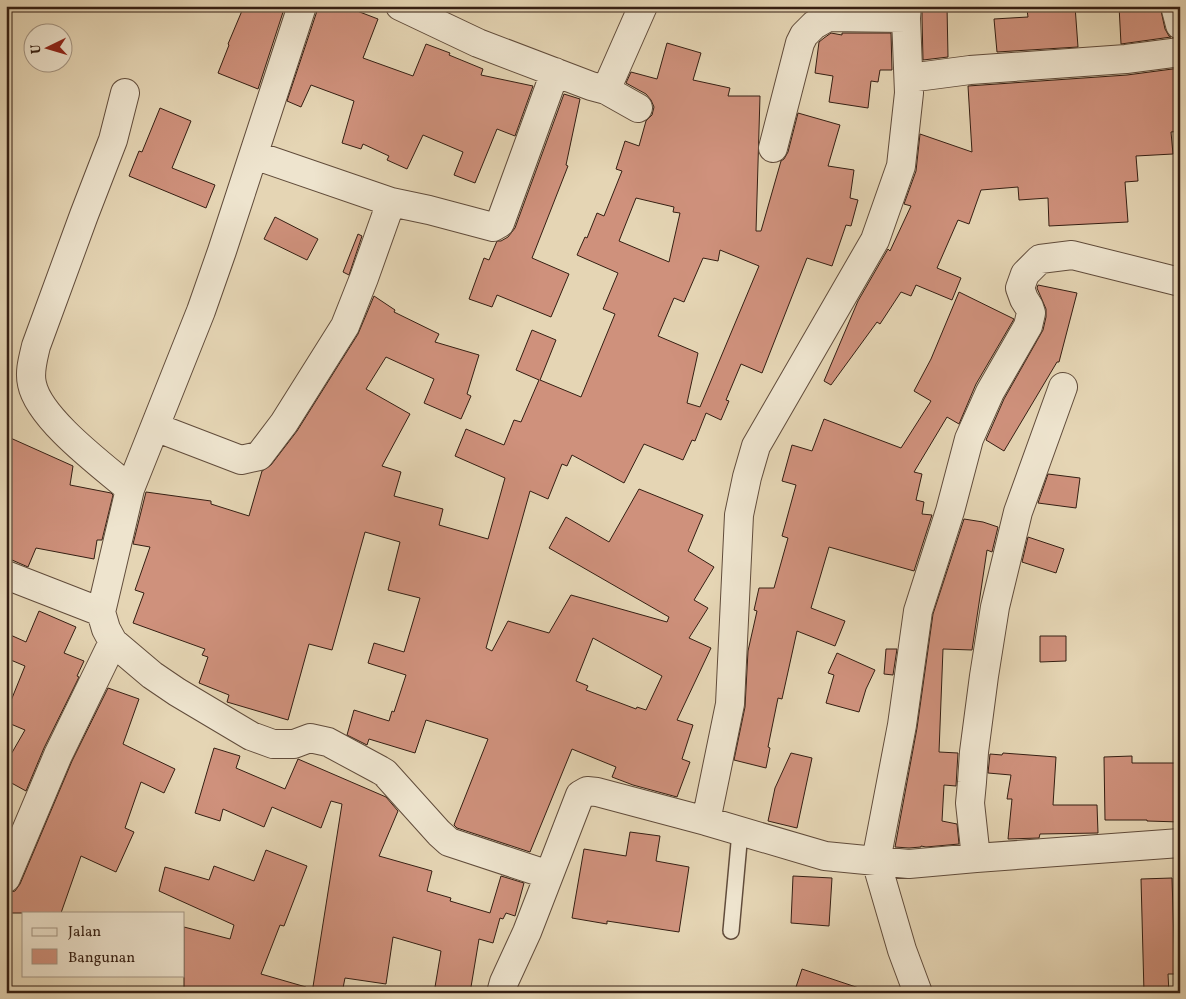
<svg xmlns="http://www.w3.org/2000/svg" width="1186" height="999" font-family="Vollkorn,serif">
<rect width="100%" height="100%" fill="#e5d5b4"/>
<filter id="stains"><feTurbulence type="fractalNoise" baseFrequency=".004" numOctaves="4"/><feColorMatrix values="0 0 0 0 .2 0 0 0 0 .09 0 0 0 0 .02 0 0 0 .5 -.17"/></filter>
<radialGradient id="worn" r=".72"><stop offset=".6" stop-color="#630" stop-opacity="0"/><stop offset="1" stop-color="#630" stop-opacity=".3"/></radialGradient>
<path fill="#cf917c" stroke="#351f13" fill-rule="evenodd" d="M244,6H285L258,89L218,73L229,45L228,44Z
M317,6H344L378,19L363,58L413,76L426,44L450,53L449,55L483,69L481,75L533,86L515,136L497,129L475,183L454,175L463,152L423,135L407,169L387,160L389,156L363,144L361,149L342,143L354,101L311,85L301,107L287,101L317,11Z
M922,6H947L948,57L923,60L922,18Z
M1075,6L1078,47L997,52L994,19L1028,17L1027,10Z
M1119,6H1160L1165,29L1169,36L1171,37L1121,44Z
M831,33L842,35V33H891L892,70H880L878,82L871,81L868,108L829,102L833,76L815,73L819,42L824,38Z
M667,43L701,53L693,80L730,88L728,96H760L756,231H761L781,161L784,159L788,152L798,113L840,125L828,166L854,170L850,198L858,200L851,226L846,225L832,266L807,258L762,373L741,364L726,400L729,401L721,420L706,413L695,441L692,440L683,460L644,444L624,483L572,455L567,466L562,464L548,499L530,491L486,648L492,651L508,621L549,633L571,595L667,622L669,617L549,548L566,517L609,542L639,489L703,515L688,551L714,567L694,600L708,608L689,638L711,648L677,720L693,725L682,759L690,762L677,797L633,785L612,777L616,767L572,749L530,852L457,828L454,825L488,739L426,720L415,753L369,739L367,745L347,735L354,710L389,721L392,711L394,712L406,675L368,663L374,643L404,652L420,598L388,590L400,542L365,532L332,650L309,644L288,720L227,702L229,695L199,683L208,657L202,655L205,649L133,623L144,593L135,590L150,547L133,544L146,492L211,501V504L249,516L262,471L271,465L297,431L358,334L374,296L395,310L394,312L439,334L435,342L479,355L467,394L471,396L461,419L424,403L434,379L386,357L366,389L410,414L382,466L401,472L394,496L443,509L439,525L488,539L505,478L455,456L466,429L504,445L514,420L521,422L539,380L516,370L532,330L556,340L540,380L581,397L615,314L603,309L618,273L577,255L585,237L587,238L597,213L604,216L622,171L616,169L625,141L639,146L646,121L652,115L654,107L651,100L646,94L626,83L631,72L657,79ZM636,198L674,207L673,212L680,213L669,262L619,241ZM720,250L759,266L700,407L687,403L698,353L658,336L674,298L684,302L703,258L718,261ZM593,638L662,676L646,710L637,707L636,709L586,690L588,686L576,681Z
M1180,68V131L1171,132L1173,154L1136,156L1138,181L1125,182L1128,222L1049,226L1048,198L1019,200L1018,187L981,190L969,224L958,220L937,268L961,278L952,300L916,285L911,296L901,292L880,324L877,322L831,385L824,381L858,301L888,249L890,251L911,206L904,204L916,171L920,134L972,152L968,86L1127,75Z
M564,94L580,99L566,165L568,166L532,258L569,274L551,317L497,295L492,307L469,299L484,258L489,260L497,241H501L508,237L515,228Z
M160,108L191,121L172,168L215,185L206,208L129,176L139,151L142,152Z
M275,217L318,239L307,260L264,239Z
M358,234L362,236L349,275L343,272Z
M1038,285L1077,293L1059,362H1057L1004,451L986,440L1004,399L1043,330L1046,317V309L1037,288Z
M959,292L1014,319L976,384L959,424L947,417L914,472L922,474L916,500L924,502L922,514L932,515L914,571L829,547L811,608L845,621L835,646L797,631L782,699L778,698L768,747L770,748L766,768L734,760L745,707L748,651L757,611L754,610L759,588H774L788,538L782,536L796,485L782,481L792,445L812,451L824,419L901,448L931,401L914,391L931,359Z
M6,436L73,466L70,485L111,493L113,495L102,540H97L94,559L36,548L28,567L12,560H6Z
M1048,474L1080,478L1076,508L1038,503Z
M964,519L983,522L998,527L992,552L987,550L972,650L943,649L939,752L958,753L956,786L944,785L942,821L957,824L959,844L926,847L921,846V847L909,848L895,847L917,728L933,614Z
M1028,537L1064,549L1056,573L1022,562Z
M39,611L76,627L64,653L84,661L77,676L79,677L44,748L26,791L6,780V763L25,730L6,722V713L25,666L6,658V633L26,642Z
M1040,636H1066V661L1040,662Z
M886,649H897L893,675L884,674Z
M837,653L875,670L866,689L859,712L826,703L834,675L828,673Z
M108,688L139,699L123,744L175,769L164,793L141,782L125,828L134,832L116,872L81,856L61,913H6V893L15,891L20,884L72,761Z
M214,748L240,756L236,768L285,789L298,759L386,797L398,811L379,856L432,871L427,891L451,898L450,901L490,913L501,876L524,883L515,916L506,913L503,919L500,918L493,943L479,939L470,993H434L441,951L393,937L386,984L345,978L342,993H312L342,804L331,801L321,828L272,807L264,827L223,809L220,821L195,813Z
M791,753L812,758L797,828L768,821L775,788Z
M1003,753L1056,757L1053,805H1097L1098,833L1040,834L1039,838L1008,839L1012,799H1007L1011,775L988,773L990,754L1002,755Z
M1132,756V763H1180V822L1147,821V820H1105L1104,757Z
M630,832L660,836L656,861L689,867L679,932L607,921V924L572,918L584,849L626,856Z
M266,850L307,866L284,926L280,925L261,974L306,987L305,993H184V927L230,939L234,925L159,891L165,867L209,880L214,866L254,881Z
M793,876L832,878L829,926L791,923Z
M1172,878L1175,974H1168L1169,993H1144L1141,879Z
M802,969L862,989L861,993H794Z"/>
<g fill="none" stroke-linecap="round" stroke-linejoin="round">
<defs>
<path id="lane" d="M731,931L740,832"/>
<path id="street" d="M302,6L222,251L201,311L130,489L101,612L106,629L113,642L152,675L177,692L251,736L273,744H294L310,738L328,742L380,770L385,773L439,833L449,842L549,875
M400,6L478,43L591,86L606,90L638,108
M1175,6L1180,25
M909,78L970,70L1126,59L1180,52
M606,90L643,6
M125,93L113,140L84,215L36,346C33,359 29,372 32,384C39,419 103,466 130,489
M773,148L800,43L804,35L814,25L828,17L906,18
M254,155L391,202
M155,427L241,460L259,456L284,423L345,326L364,278L391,202L429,210L493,227L500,223L555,72
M6,575L101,612
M706,821L730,704L739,515L747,477L756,446L875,240L901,166L909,93L906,18L907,6
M976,858L970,803L972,782L974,752L984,676L995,607L1018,512L1063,387
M6,878L58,755L113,642
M501,993L504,982L527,932L580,795L587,791L597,792L706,821L825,856L876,861L909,864L976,858L1180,843
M918,993L902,950L876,861L902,725L918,611L950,511L969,439L990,392L1028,326L1031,313L1029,307L1024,299L1020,288L1025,274L1040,259L1072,255L1180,282"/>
</defs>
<use href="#lane" stroke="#614c3b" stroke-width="18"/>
<use href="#street" stroke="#614c3b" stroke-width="30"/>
<use href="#lane" stroke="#eee4ce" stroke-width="15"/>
<use href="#street" stroke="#eee4ce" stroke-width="28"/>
</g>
<rect width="1186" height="999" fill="none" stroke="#e5d5b4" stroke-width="25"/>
<rect x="8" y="8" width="1171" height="984" fill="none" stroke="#351f13" stroke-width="2.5"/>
<rect x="12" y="12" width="1161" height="974" fill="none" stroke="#351f13"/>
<rect x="22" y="912" width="162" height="65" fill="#eee4ce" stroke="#a49583"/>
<rect x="32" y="928" width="25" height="8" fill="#eee4ce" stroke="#a49583"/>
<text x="68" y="936" font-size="15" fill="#351f13">Jalan</text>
<rect x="32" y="949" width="25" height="15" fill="#cf917c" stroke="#a49583"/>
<text x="68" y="962" font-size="15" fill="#351f13">Bangunan</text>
<g transform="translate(48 48) rotate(265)"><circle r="24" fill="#eee4ce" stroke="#a49583"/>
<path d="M0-4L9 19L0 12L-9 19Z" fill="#8f2418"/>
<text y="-8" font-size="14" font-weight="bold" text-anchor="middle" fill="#351f13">U</text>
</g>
<rect width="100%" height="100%" filter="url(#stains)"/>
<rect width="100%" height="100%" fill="url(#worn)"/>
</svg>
